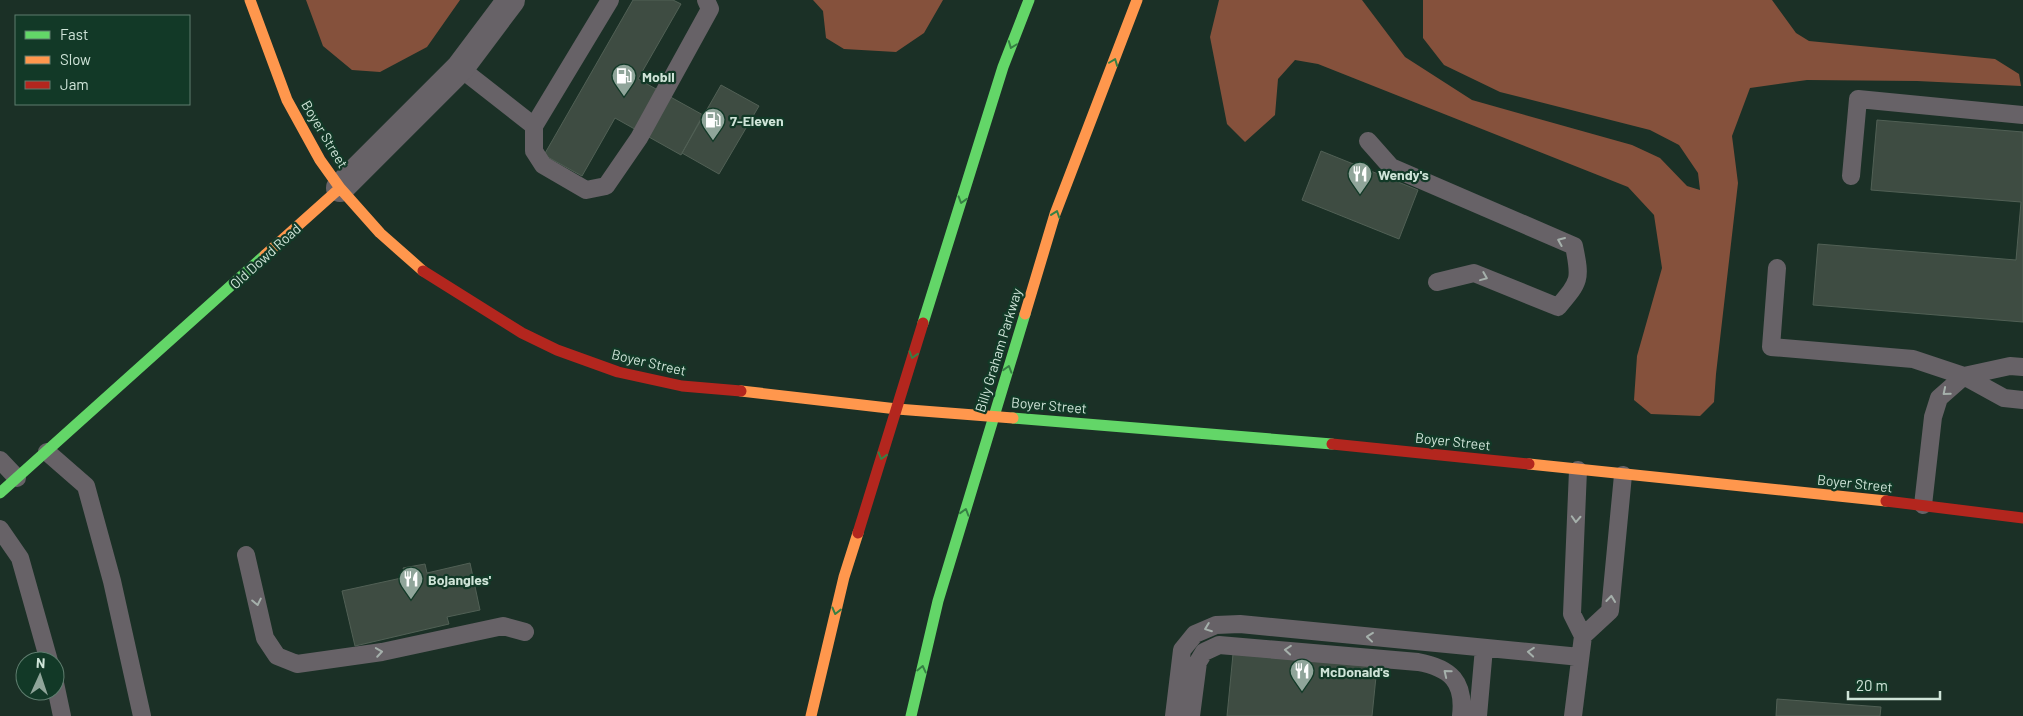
<svg xmlns="http://www.w3.org/2000/svg" width="2023" height="716" font-family="Barlow,sans-serif">
<rect width="100%" height="100%" fill="#1b3026"/>
<path fill="#85513c" d="M306,0H460L427,47L380,72L352,70L323,46Z
M813,0H943L924,33L896,52L844,49L826,38L823,11Z
M1219,0H1362L1405,57L1472,100L1632,145L1660,158L1687,186L1700,190L1698,173L1679,145L1650,130L1500,92L1444,65L1423,38V0H1772L1796,33L1809,41L1995,59L2019,74L2021,86L1917,81L1807,80L1750,88L1732,136L1738,183L1716,374L1714,402L1700,416L1651,414L1634,400L1637,356L1662,268L1654,215L1628,187L1318,64L1295,60L1278,79L1275,115L1245,142L1227,124L1210,37Z"/>
<path fill="#3e4c42" stroke="#516055" d="M633,0H673L681,4L638,79L703,115L681,155L615,118L582,176L544,155Z
M721,85L759,106L719,174L682,153Z
M1877,120L2023,132V322L1813,305L1818,244L2016,260L2021,202L1871,190Z
M1321,151L1418,190L1399,239L1302,200Z
M470,563L480,610L447,617L449,624L355,646L342,591L406,577L403,568L425,564L427,573Z
M1233,654L1377,667L1372,716H1227Z
M1777,699L1881,707L1880,716H1776Z"/>
<g fill="none" stroke-linecap="round" stroke-linejoin="round">
<path stroke="#676267" stroke-width="18" d="M460,68L534,126L610,0
M534,126V151L543,165L586,190L606,186L639,138L710,9L706,0
M1368,141L1391,167L1574,246C1581,280 1580,281 1558,307L1474,273L1437,282
M1851,176L1858,99L2023,115
M1777,268L1771,347L1913,359L1964,376L2004,398L2023,400
M47,452L86,486L112,581L142,716
M0,460L17,478
M1923,505L1933,417L1939,398L1964,376L2010,366L2023,367
M0,529L20,558L49,661
M246,555L265,638L277,656L297,664L382,652L503,626L525,632
M1583,636L1610,611L1623,475
M55,683L62,716
M1174,716L1182,650L1195,634L1216,625L1240,624L1580,657
M1191,716L1198,662L1204,652L1219,645L1418,662C1451,668 1465,682 1461,716
M1478,716L1484,648
M1573,716L1583,636L1572,614L1578,470"/>
<path stroke="#676267" stroke-width="28" d="M340,188L460,68L511,0"/>
<path stroke="#63d668" stroke-width="11" d="M923,323L1003,67L1029,0
M1013,418L1332,444
M0,493L265,255
M911,716L938,601L1025,314"/>
<path stroke="#ff974d" stroke-width="11" d="M250,0L287,100L320,160L340,188L380,233L423,271
M265,255L340,188
M1025,314L1055,214L1137,0
M741,391L897,409L1013,418
M1529,464L1886,501
M811,716L844,577L858,533"/>
<path stroke="#b3261e" stroke-width="11" d="M423,271L522,333L557,350L618,372L682,386L741,391
M1332,444L1529,464
M1886,501L2023,518
M858,533L923,323"/>
</g>
<defs><path id="oneway-chevron" d="M-2-3.5L2.5 0L-2 3.5" fill="none" stroke-width="1.6" stroke-linecap="round" stroke-linejoin="round" transform="scale(1.25)"/></defs>
<g stroke="#368044">
<use href="#oneway-chevron" transform="translate(1012 45) rotate(111)"/>
<use href="#oneway-chevron" transform="translate(1114 62) rotate(-69)"/>
<use href="#oneway-chevron" transform="translate(962 200) rotate(107)"/>
<use href="#oneway-chevron" transform="translate(1056 214) rotate(-71)"/>
<use href="#oneway-chevron" transform="translate(913 355) rotate(107)"/>
<use href="#oneway-chevron" transform="translate(1008 369) rotate(-73)"/>
<use href="#oneway-chevron" transform="translate(882 456) rotate(107)"/>
<use href="#oneway-chevron" transform="translate(965 512) rotate(-73)"/>
<use href="#oneway-chevron" transform="translate(836 611) rotate(104)"/>
<use href="#oneway-chevron" transform="translate(922 669) rotate(-77)"/>
</g>
<g stroke="#a5b0ab">
<use href="#oneway-chevron" transform="translate(1561 241) rotate(-157)"/>
<use href="#oneway-chevron" transform="translate(1484 277) rotate(22)"/>
<use href="#oneway-chevron" transform="translate(1946 392) rotate(140)"/>
<use href="#oneway-chevron" transform="translate(1576 519) rotate(93)"/>
<use href="#oneway-chevron" transform="translate(1611 599) rotate(-84)"/>
<use href="#oneway-chevron" transform="translate(257 602) rotate(78)"/>
<use href="#oneway-chevron" transform="translate(1208 628) rotate(159)"/>
<use href="#oneway-chevron" transform="translate(1370 637) rotate(-174)"/>
<use href="#oneway-chevron" transform="translate(1288 650) rotate(-175)"/>
<use href="#oneway-chevron" transform="translate(379 652) rotate(-9)"/>
<use href="#oneway-chevron" transform="translate(1531 652) rotate(-175)"/>
<use href="#oneway-chevron" transform="translate(1447 673) rotate(-141)"/>
</g>
<defs>
<symbol id="fuel-pin" viewBox="-11 -11 22 30"><path d="M0 17L-7.5 6A9.5 9.5 0 1 1 7.5 6Z" fill="#90a59a" stroke="#123927"/><path d="M-5.5-6h7V0h2V4h1.3V-2.5L3-4.5l.8-.8L6-3V5H2.5V1h-1V6h-7ZM-4.2-4.7v3.2H.2V-4.7Z" fill="#fff"/></symbol>
<symbol id="restaurant-pin" viewBox="-11 -11 22 30"><path d="M0 17L-7.5 6A9.5 9.5 0 1 1 7.5 6Z" fill="#90a59a" stroke="#123927"/><path d="M-5-6h1v4h1v-4h1v4h1v-4h1v5L-1.5 .5V6h-2V.5L-5-1ZM5-6V6H3V1.5H1.5Q1.5-4 5-6Z" fill="#fff"/></symbol>
</defs>
<g fill-rule="evenodd">
<use href="#fuel-pin" x="610" y="62" width="28" height="38"/>
<use href="#fuel-pin" x="699" y="106" width="28" height="38"/>
<use href="#restaurant-pin" x="1346" y="160" width="28" height="38"/>
<use href="#restaurant-pin" x="397" y="565" width="28" height="38"/>
<use href="#restaurant-pin" x="1288" y="657" width="28" height="38"/>
</g>
<g text-anchor="middle" dominant-baseline="central" stroke-width="4.5" stroke-linejoin="round" paint-order="stroke">
<g font-size="14" font-weight="bold" fill="#cfe4d8" stroke="#123927" text-anchor="start">
<text x="642" y="76">Mobil</text>
<text x="730" y="120">7-Eleven</text>
<text x="1378" y="174">Wendy's</text>
<text x="428" y="579">Bojangles'</text>
<text x="1320" y="671">McDonald's</text>
</g>
<g font-size="14" fill="#cfe4d8" stroke="#123927">
<text transform="translate(325 134) rotate(59)">Boyer Street</text>
<text transform="translate(265 256) rotate(-42)">Old Dowd Road</text>
<text transform="translate(998 350) rotate(-73)">Billy Graham Parkway</text>
<text transform="translate(649 362) rotate(13)">Boyer Street</text>
<text transform="translate(1049 405) rotate(5)">Boyer Street</text>
<text transform="translate(1453 441) rotate(6)">Boyer Street</text>
<text transform="translate(1855 483) rotate(6)">Boyer Street</text>
</g>
</g>
<rect x="15" y="15" width="175" height="90" fill="#123927" stroke="#5e7d6e"/>
<rect x="25" y="31" width="25" height="8" fill="#63d668" stroke="#5e7d6e"/>
<text x="60" y="40" font-size="15" fill="#cfe4d8">Fast</text>
<rect x="25" y="56" width="25" height="8" fill="#ff974d" stroke="#5e7d6e"/>
<text x="60" y="65" font-size="15" fill="#cfe4d8">Slow</text>
<rect x="25" y="81" width="25" height="8" fill="#b3261e" stroke="#5e7d6e"/>
<text x="60" y="90" font-size="15" fill="#cfe4d8">Jam</text>
<g transform="translate(40 676) rotate(3)"><circle r="24" fill="#123927" stroke="#5e7d6e"/>
<path d="M0-4L9 19L0 12L-9 19Z" fill="#90a59a"/>
<text y="-8" font-size="14" font-weight="bold" text-anchor="middle" fill="#cfe4d8">N</text>
</g>
<path d="M1848 691v8h92v-8" fill="none" stroke="#cfe4d8" stroke-width="2.5"/>
<text x="1856" y="691" font-size="15" fill="#cfe4d8" stroke="#123927" stroke-width="4" paint-order="stroke">20 m</text>
</svg>
